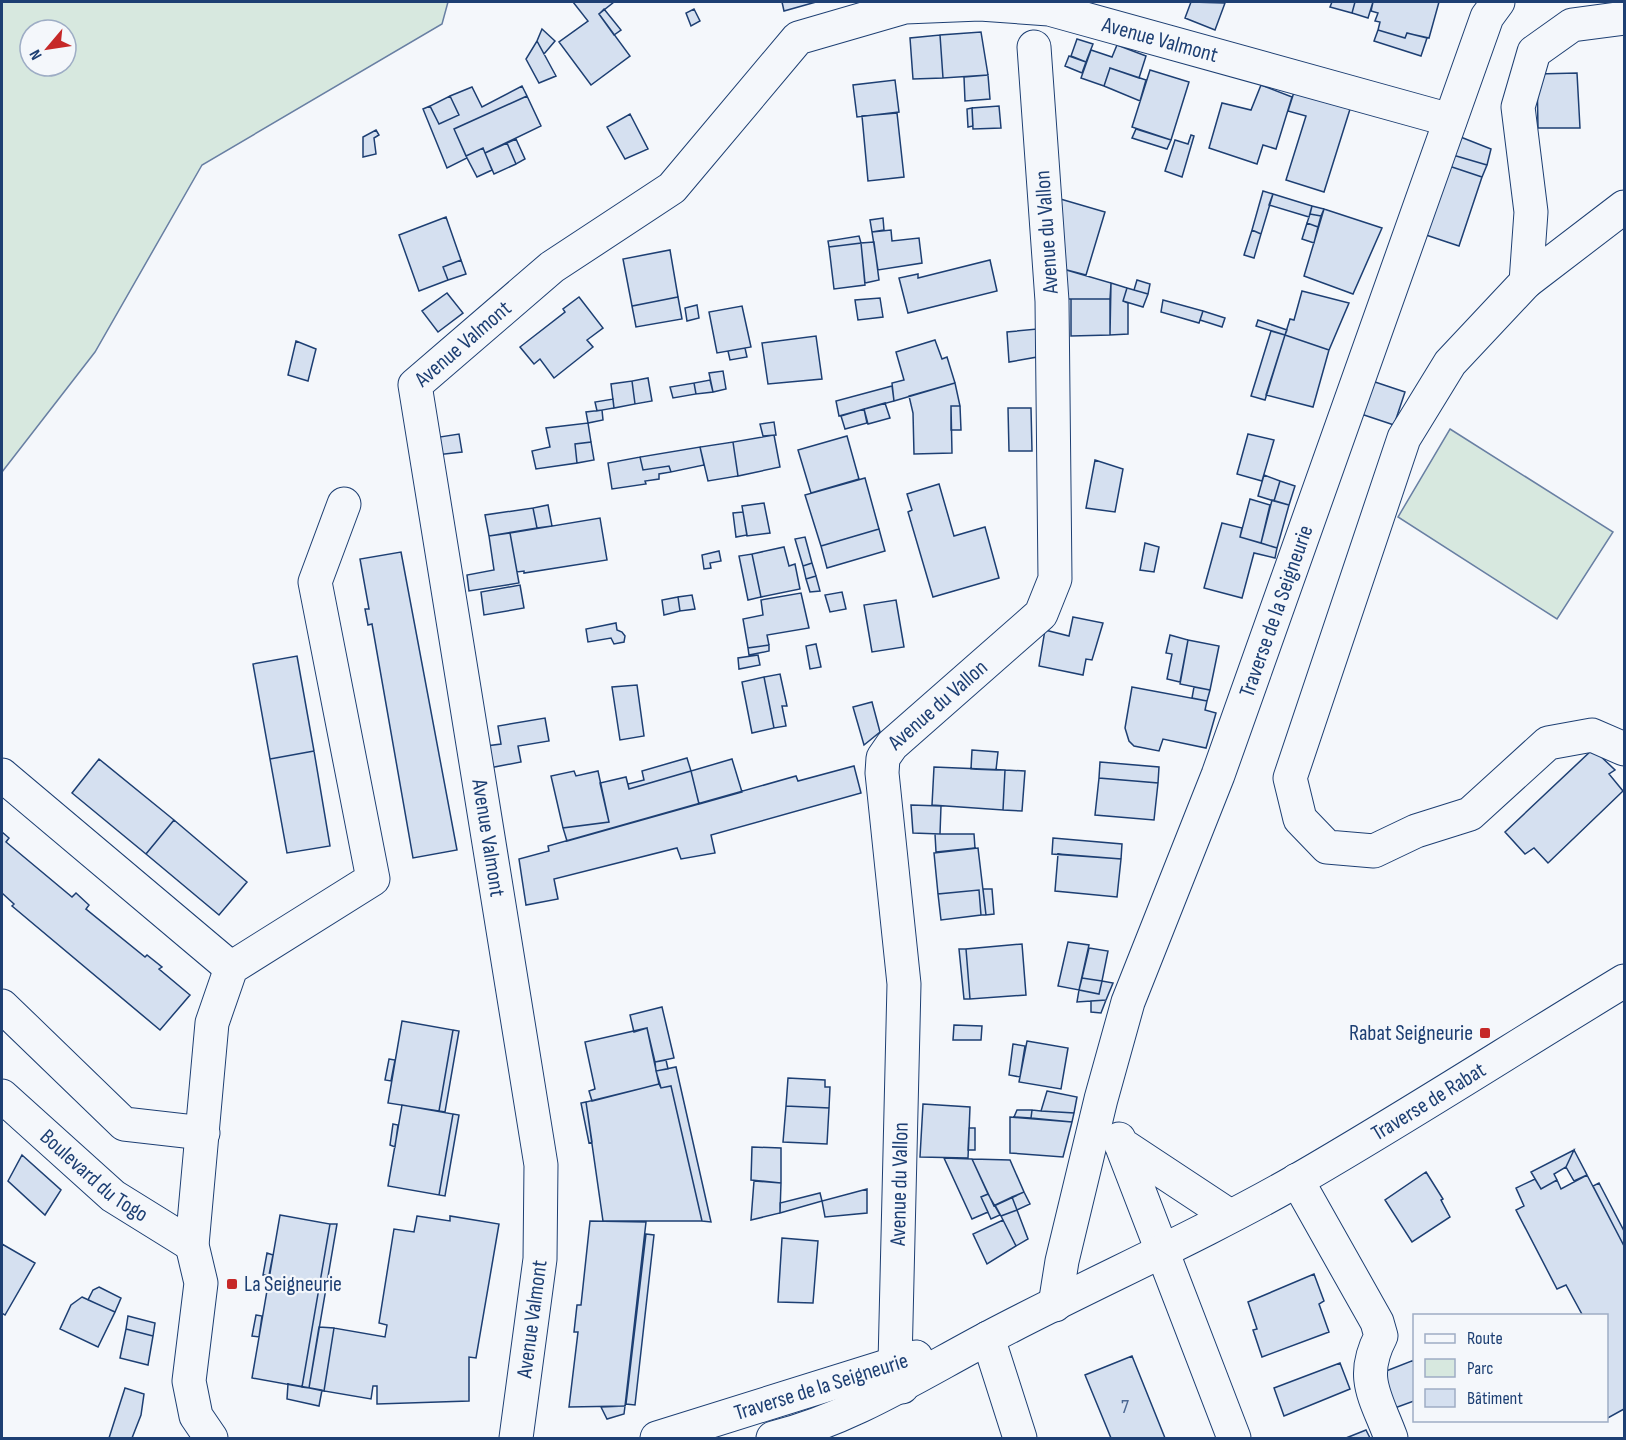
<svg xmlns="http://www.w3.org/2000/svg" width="1626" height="1440" font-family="'Sofia Sans Condensed',sans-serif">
<rect width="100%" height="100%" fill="#f4f7fb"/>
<path fill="#d7e8df" stroke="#687fa3" stroke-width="1.5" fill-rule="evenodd" d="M2,2H448L442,24L202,165L95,352L2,472ZM30,30H66V66H30Z
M1450,429L1613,532L1557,619L1398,517Z"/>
<path fill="#d5e0f0" stroke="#1d3f73" stroke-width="1.5" d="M573,2H614L599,14L630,56L591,85L559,42L588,21Z
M782,2H816L784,11Z
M1191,2L1225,3L1215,30L1185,18Z
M1332,2H1355L1352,13L1330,7Z
M1355,2H1373L1368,18L1352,13Z
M1373,2H1439L1429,38L1407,33L1405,38L1378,30L1380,22L1375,21L1378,13L1371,11Z
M604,9L621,30L614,35L599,14Z
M694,9L700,21L691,26L686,13Z
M542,29L555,41L544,54L537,41Z
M1378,30L1405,38L1407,33L1427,38L1421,56L1374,41Z
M981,32L988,75L943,78L940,35Z
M940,35L943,78L913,79L910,38Z
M1077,39L1093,44L1086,62L1071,56Z
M537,41L556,76L539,83L526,59Z
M1117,45L1146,56L1139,78L1110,68L1104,86L1081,78L1091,50L1112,57Z
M1069,56L1086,62L1082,73L1065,66Z
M1110,68L1146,80L1140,101L1104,86Z
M1150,70L1189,82L1171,140L1132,127Z
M1577,73L1580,128H1538L1537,74Z
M988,75L990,99L965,101L964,77Z
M895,80L899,112L857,117L853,85Z
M1261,85L1292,97L1276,149L1263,145L1257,164L1209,148L1222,103L1251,110Z
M522,86L527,96L454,129L467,158L447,168L423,109L430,106L439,124L459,115L450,96L472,87L482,107Z
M1295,89L1351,106L1324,192L1286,180L1306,116L1288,111Z
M450,96L459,115L439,124L430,106Z
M527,96L541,126L485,153L483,148L466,156L454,129Z
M999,106L1001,128L973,129L972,108Z
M972,108L973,126L968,127L967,109Z
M897,113L904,177L868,181L862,116Z
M630,114L648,149L625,159L607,127Z
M1136,129L1171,140L1167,149L1132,138Z
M376,130L379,135L374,138L376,154L363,157V137Z
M1453,134L1491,149L1487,165L1446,153Z
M1191,135L1194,136L1182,177L1165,171L1175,140L1188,144Z
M516,139L525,159L516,164L507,143Z
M507,143L516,164L494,174L485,153Z
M483,148L492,170L477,177L466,156Z
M1446,153L1487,165L1482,177L1443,164Z
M1443,164L1482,177L1459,246L1420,233Z
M1263,191L1273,194L1261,234L1252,230Z
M1273,194L1312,206L1309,217L1269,205Z
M1057,198L1105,212L1086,275L1063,269Z
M1312,206L1324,209L1321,216L1310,214Z
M1324,209L1382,228L1353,294L1304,276Z
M1310,214L1321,216L1318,227L1307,223Z
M446,217L461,260L443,267L448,280L419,291L399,235Z
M883,218L884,230L872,232L870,220Z
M1307,223L1318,227L1314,243L1302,239Z
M891,230L892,241L919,238L922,263L878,270L872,232Z
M1252,230L1261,234L1254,258L1244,255Z
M859,236L861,243L829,247L828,241Z
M874,242L879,280L865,283L861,243Z
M861,243L865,285L834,289L829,247Z
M670,250L678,297L632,306L623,259Z
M461,260L466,274L448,280L443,267Z
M990,260L997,291L908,313L899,278L918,274V278Z
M1063,269L1111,283L1110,299H1063Z
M1137,280L1150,284L1148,294L1134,290Z
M1111,283L1127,288L1123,301L1128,303V334L1110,335Z
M1127,288L1148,294L1143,307L1123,301Z
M1302,291L1349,303L1329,350L1285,335L1290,319L1294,320Z
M447,293L463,313L438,332L422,311Z
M579,297L603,328L587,340L593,347L554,378L540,359L534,364L520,347L565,312L563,309Z
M678,297L682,319L636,327L632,306Z
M880,298L883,317L858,320L855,300Z
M1071,299H1110V335L1071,336Z
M1163,300L1203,311L1199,323L1161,312Z
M697,305L699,318L687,321L685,308Z
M742,306L751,347L717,353L709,312Z
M1203,311L1225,318L1222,327L1200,320Z
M1258,320L1287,330L1285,335L1256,326Z
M1037,329V357L1009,362L1007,332Z
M1271,331L1285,335L1265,400L1251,396Z
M1285,335L1329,350L1313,407L1266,395Z
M816,336L822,379L768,384L762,343Z
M935,340L942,359L947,357L955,383L894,401L892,383L904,380L896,352Z
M296,341L316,349L308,381L288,375Z
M745,348L747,357L730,360L728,351Z
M723,371L726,389L713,392L709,373Z
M648,378L652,401L635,404L632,381Z
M710,380L713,392L696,394L694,383Z
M1369,380L1405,392L1394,425L1358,413Z
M632,381L635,404L614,408L611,384Z
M694,383L696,394L673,398L670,387Z
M955,383L960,406H951L952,453L914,454L913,413L909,396Z
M892,386L894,401L839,416L836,401Z
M613,399L614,408L597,411L595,402Z
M885,403L890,418L868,424L864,409Z
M951,406H960L961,430H951Z
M1008,408H1031L1032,451H1009Z
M864,409L867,423L845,429L841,416Z
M602,410L603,420L588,423L586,412Z
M774,422L776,435L763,436L760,424Z
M588,423L591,442L575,444L577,463L536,469L532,451L550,447L546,428Z
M459,434L462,452L436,455L433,438Z
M1248,434L1274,440L1262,481L1237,474Z
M774,435L780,467L738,476L733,442Z
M847,436L859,479L811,493L798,450Z
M591,442L594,460L577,463L575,444Z
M733,442L738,476L708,481L700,447Z
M700,447L704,465L671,472L669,466L643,470L640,457Z
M640,457L643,470L669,466L671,472L659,474V479L645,481L646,484L612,489L608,463Z
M1095,460L1123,469L1115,512L1086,508Z
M1264,475L1280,481L1274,501L1258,496Z
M865,478L879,529L821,546L805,495Z
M1280,481L1295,486L1289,505L1274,501Z
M939,484L954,536L985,527L999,578L933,597L908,512L912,510L907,494Z
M1250,499L1270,505L1261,543L1240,537Z
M1272,500L1289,505L1277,548L1261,543Z
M764,503L770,533L747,536L742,506Z
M548,505L552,526L537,528L533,508Z
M533,508L537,528L489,536L485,515Z
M743,512L747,535L736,537L733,513Z
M600,518L607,560L524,573V571L517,572L510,533Z
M1222,523L1242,528L1240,537L1277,548L1275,558L1254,553L1242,598L1204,588Z
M879,529L885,551L827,568L821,546Z
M510,533L519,583L469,591L467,575L494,570L489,536Z
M805,537L812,563L803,566L795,539Z
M1145,543L1159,547L1154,572L1140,570Z
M784,547L789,566L795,564L800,589L761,597L752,554Z
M719,551L721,561L710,563L711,568L704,569L702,555Z
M401,552L457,850L413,858L372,624L368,625L365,609H369L360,559Z
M752,554L761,597L748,600L739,556Z
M812,563L816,576L806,579L803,566Z
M816,576L820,591L810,592L806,579Z
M520,585L524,608L484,615L481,592Z
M842,592L846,609L830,612L825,595Z
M801,593L809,628L767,635L769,645L748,648L743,619L763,615L761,600Z
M692,595L695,609L680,611L678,597Z
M678,597L680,611L664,615L662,600Z
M896,600L904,647L872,652L864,605Z
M1073,617L1103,623L1092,660L1086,659L1083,675L1039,666L1045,630L1069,636Z
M616,623L617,630L622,632L625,636L624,642L614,644L611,638L588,642L586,629Z
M1170,635L1188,640L1180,682L1167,679L1172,654L1166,653Z
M1188,640L1219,646L1210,690L1180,684Z
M816,644L821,667L810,669L806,646Z
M769,645V651L749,655L748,648Z
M758,655L760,665L739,669L738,658Z
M297,656L314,751L270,759L253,664Z
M780,674L787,706H782L786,726L774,728L764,677Z
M764,677L774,728L752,733L742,682Z
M637,685L644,736L620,740L612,687Z
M1132,687L1207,701L1205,710L1216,713L1206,748L1163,739L1159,751L1134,746L1129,741L1125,728Z
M1194,687L1210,690L1207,701L1192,698Z
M872,702L880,732L864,745L853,707Z
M545,718L549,741L518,746L521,762L489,768L486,746L501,744L498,726Z
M1593,749L1615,770L1609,774L1623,791L1548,863L1534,848L1525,854L1505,832Z
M972,750L998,752L996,770L971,769Z
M314,751L330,846L287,853L270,759Z
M687,758L691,771L629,789L628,784L644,780L642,771Z
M99,759L174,820L146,854L72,793Z
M732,759L742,792L699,804L691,771Z
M1100,762L1159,767L1158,783L1099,778Z
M854,766L861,793L711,835L715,853L681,859L677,848L554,879L558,899L526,905L519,859L549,851L548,846L796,776L798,781Z
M934,767L1005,770L1003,810L932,805Z
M1005,770L1025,771L1022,811L1003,810Z
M574,771L576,776L598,771L609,822L563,828L551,776Z
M691,771L699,804L567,841L563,828L609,822L600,783L626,777L629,789Z
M1099,778L1158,783L1154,820L1095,815Z
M911,805L941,806L940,834L913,833Z
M174,820L247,882L219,915L146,854Z
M2,832L9,838L6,842L72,897L76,893L89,905L86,909L145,957L147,955L162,967L159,969L190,995L160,1030L12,906L14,904L2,893Z
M935,834H974L975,848L936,852Z
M1053,838L1122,844L1121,859L1052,854Z
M978,848L986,915H981L979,890L938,894L934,853Z
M1058,854L1121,859L1117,897L1055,891Z
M983,889H992L994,914L986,915Z
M979,890L981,915L941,920L938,894Z
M1068,942L1089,945L1079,990L1058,986Z
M1022,944L1026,995L970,999L966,949Z
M1089,948L1108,951L1102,981L1082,978Z
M959,949H966L970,999H964Z
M1082,978L1102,981L1099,994L1079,990Z
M1102,981L1113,983L1106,1000L1077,1002L1079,990L1099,994Z
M1106,1000L1101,1013L1091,1012V1001Z
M662,1007L674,1058L655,1062L647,1028L634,1032L630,1015Z
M402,1021L453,1030L439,1111L388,1103Z
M954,1025L982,1026L981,1040H953Z
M647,1028L659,1084L592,1101L589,1091L595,1089L585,1042Z
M453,1030L459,1031L445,1112L439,1111Z
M1027,1041L1068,1048L1061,1089L1019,1082Z
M1013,1044L1025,1046L1020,1077L1009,1075Z
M389,1059L395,1060L391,1081L385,1080Z
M666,1060L668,1069L656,1071L655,1062Z
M676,1067L711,1222L702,1221L671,1086L661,1088L656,1071Z
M788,1078L825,1080V1087H830L829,1108L786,1106Z
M659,1084L661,1088L671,1086L702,1221H603L586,1102Z
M1047,1091L1077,1097L1074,1113L1041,1111Z
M586,1102L592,1142L589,1143L581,1103Z
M923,1104L970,1107L968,1158L920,1157Z
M402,1105L453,1114L439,1195L388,1186Z
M786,1106L829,1108L827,1144L783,1142Z
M1017,1110H1032L1031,1118L1014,1117Z
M1032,1110L1041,1111L1074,1113L1072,1122L1031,1118Z
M453,1114L459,1115L445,1196L439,1195Z
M1010,1117L1072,1122L1063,1157L1010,1153Z
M393,1124L398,1125L395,1147L390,1145Z
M969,1128H975V1150H968Z
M752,1147L781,1148V1183L751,1180Z
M1574,1150L1587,1175L1574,1181L1566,1167Z
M1574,1150L1566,1167L1554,1174L1557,1180L1541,1189L1531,1172Z
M22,1155L61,1190L45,1215L8,1181Z
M944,1158L972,1159L988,1194L981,1197L988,1212L972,1219Z
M972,1159L1010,1160L1024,1192L994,1206Z
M1426,1172L1443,1199L1441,1200L1450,1217L1412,1242L1385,1200Z
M1587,1175L1624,1246V1409L1606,1419V1316H1583L1566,1285L1557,1289L1516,1210L1524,1206L1516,1188L1535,1179L1541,1189L1557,1180L1561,1189Z
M754,1181L781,1183L780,1213L751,1220Z
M1599,1183L1624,1231V1246L1593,1186Z
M867,1189V1213L825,1217L822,1201Z
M1024,1192L1030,1204L1017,1210L1012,1197Z
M820,1193L822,1201L780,1213V1203Z
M988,1194L1000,1215L991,1219L981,1197Z
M1012,1197L1017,1210L1001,1216L995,1205Z
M1017,1210L1028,1239L1016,1246L1001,1216Z
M280,1215L330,1224L302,1387L252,1378Z
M417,1216L450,1221V1216L499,1224L476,1358L469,1357V1401L377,1404V1386H373L371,1399L324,1391L334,1328L385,1337L387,1325L379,1323L394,1229L414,1232Z
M1003,1220L1016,1246L987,1264L973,1234Z
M590,1221L646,1222L625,1406L569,1407L578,1332H574L577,1305H581Z
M330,1224H337L309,1388L302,1387Z
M646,1234L654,1235L635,1405L626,1404Z
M782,1238L818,1241L813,1303L778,1302Z
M2,1244L35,1263L5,1315L2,1313Z
M267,1253L273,1255L269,1275H263Z
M1314,1274L1324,1301L1319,1304L1329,1332L1262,1357L1253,1330L1257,1329L1248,1302Z
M99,1287L121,1298L115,1312L88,1300L93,1290Z
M82,1297L115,1312L98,1347L60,1329L71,1305Z
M256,1315L262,1316L259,1337L252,1336Z
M128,1316L155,1323L153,1336L126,1329Z
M319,1327L334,1328L324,1391L309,1388Z
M126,1329L153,1336L148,1365L120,1358Z
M1132,1356L1165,1438H1111L1085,1375Z
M1414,1360V1401L1392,1409L1381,1373Z
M1340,1363L1350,1389L1284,1416L1274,1388Z
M288,1384L322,1390L319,1406L287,1399Z
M125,1388L144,1394L141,1415L132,1438H109Z
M625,1406L624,1414L607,1419L601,1407Z
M1366,1430L1370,1438H1346Z"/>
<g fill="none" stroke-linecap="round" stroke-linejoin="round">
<defs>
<g id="minor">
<path d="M1624,18L1572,25L1534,52L1518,107L1531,212L1526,282L1450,363L1404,438L1290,778L1300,819L1327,847L1374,851L1416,831L1470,814L1548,743L1592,735L1624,749"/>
<path d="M1526,282L1624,207"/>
<path d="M2,775L231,968"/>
<path d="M2,1006L124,1124L203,1133"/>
<path id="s1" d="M2,1096L113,1196L192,1245"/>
<path d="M1119,1139L1121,1144L1230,1216"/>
<path d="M1121,1144L1234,1438"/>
<path d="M1297,1180L1377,1322L1381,1336C1359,1378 1376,1397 1391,1438"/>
<path id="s2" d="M1055,1305L1062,1261L1101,1099L1128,1002L1218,775L1487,17L1498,2"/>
<path d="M988,1338L1020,1438"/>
<path id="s3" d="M902,1387L895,1363L904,984L882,773L883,758L892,745L1041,614L1055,579L1052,301L1034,47"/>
<path d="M211,1438L196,1416L189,1381L201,1283L192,1245L212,1023L231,968L373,879L315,582L344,504"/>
<path id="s4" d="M516,1438L540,1259L541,1165L415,385L552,267L672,188L798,38L905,7L980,4L1049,9L1450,120"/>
<path id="s5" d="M657,1438L916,1357"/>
<path id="s6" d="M773,1438C850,1419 918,1375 988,1338C1090,1284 1196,1238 1296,1181C1407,1117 1515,1047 1624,981"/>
</g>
</defs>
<use href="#minor" stroke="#1d3f73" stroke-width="35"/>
<use href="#minor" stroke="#f4f7fb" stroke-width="33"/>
</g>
<g fill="#c62828" stroke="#f4f7fb" stroke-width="2">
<rect x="1479" y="1027" width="12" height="12" rx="3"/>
<rect x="226" y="1278" width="12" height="12" rx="3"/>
</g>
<g text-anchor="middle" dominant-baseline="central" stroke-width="4.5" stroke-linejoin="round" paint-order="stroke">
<g font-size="20" fill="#4b6792">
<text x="1125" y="1407">7</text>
</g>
<g font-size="22" fill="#1d3f73" stroke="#f4f7fb">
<text stroke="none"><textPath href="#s4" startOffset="1956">Avenue Valmont</textPath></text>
<text transform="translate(1047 232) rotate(-94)">Avenue du Vallon</text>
<text stroke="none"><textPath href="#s4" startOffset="1128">Avenue Valmont</textPath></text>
<text stroke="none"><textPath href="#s2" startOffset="730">Traverse de la Seigneurie</textPath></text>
<text stroke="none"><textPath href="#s3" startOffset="708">Avenue du Vallon</textPath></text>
<text transform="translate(488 838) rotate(81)">Avenue Valmont</text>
<text stroke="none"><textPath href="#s6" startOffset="738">Traverse de Rabat</textPath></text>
<text stroke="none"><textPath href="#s1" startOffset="122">Boulevard du Togo</textPath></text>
<text stroke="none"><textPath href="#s3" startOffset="204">Avenue du Vallon</textPath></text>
<text stroke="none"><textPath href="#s4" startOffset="120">Avenue Valmont</textPath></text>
<text stroke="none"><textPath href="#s5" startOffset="172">Traverse de la Seigneurie</textPath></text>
</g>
<g font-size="22" fill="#1d3f73" stroke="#f4f7fb" text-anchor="end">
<text x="1473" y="1033">Rabat Seigneurie</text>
<text x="244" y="1284" text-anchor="start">La Seigneurie</text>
</g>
</g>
<rect width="1626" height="1440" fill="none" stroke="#1d3f73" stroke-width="6"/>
<rect x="1413" y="1314" width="195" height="108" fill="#f4f7fb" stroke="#9eadc5" stroke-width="1.5"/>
<rect x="1425" y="1334" width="30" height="9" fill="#f4f7fb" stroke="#9eadc5" stroke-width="1.5"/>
<text x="1467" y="1344" font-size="18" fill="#1d3f73">Route</text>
<rect x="1425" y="1359" width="30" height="18" fill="#d7e8df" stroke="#9eadc5" stroke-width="1.5"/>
<text x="1467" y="1374" font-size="18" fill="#1d3f73">Parc</text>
<rect x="1425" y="1389" width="30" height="18" fill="#d5e0f0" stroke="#9eadc5" stroke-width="1.5"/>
<text x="1467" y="1404" font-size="18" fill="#1d3f73">Bâtiment</text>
<g transform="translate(48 48) rotate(241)"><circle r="28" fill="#f4f7fb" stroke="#9eadc5" stroke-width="1.5"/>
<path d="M0-4.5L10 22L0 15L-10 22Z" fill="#c62828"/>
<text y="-9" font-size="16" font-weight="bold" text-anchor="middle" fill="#1d3f73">N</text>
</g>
</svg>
